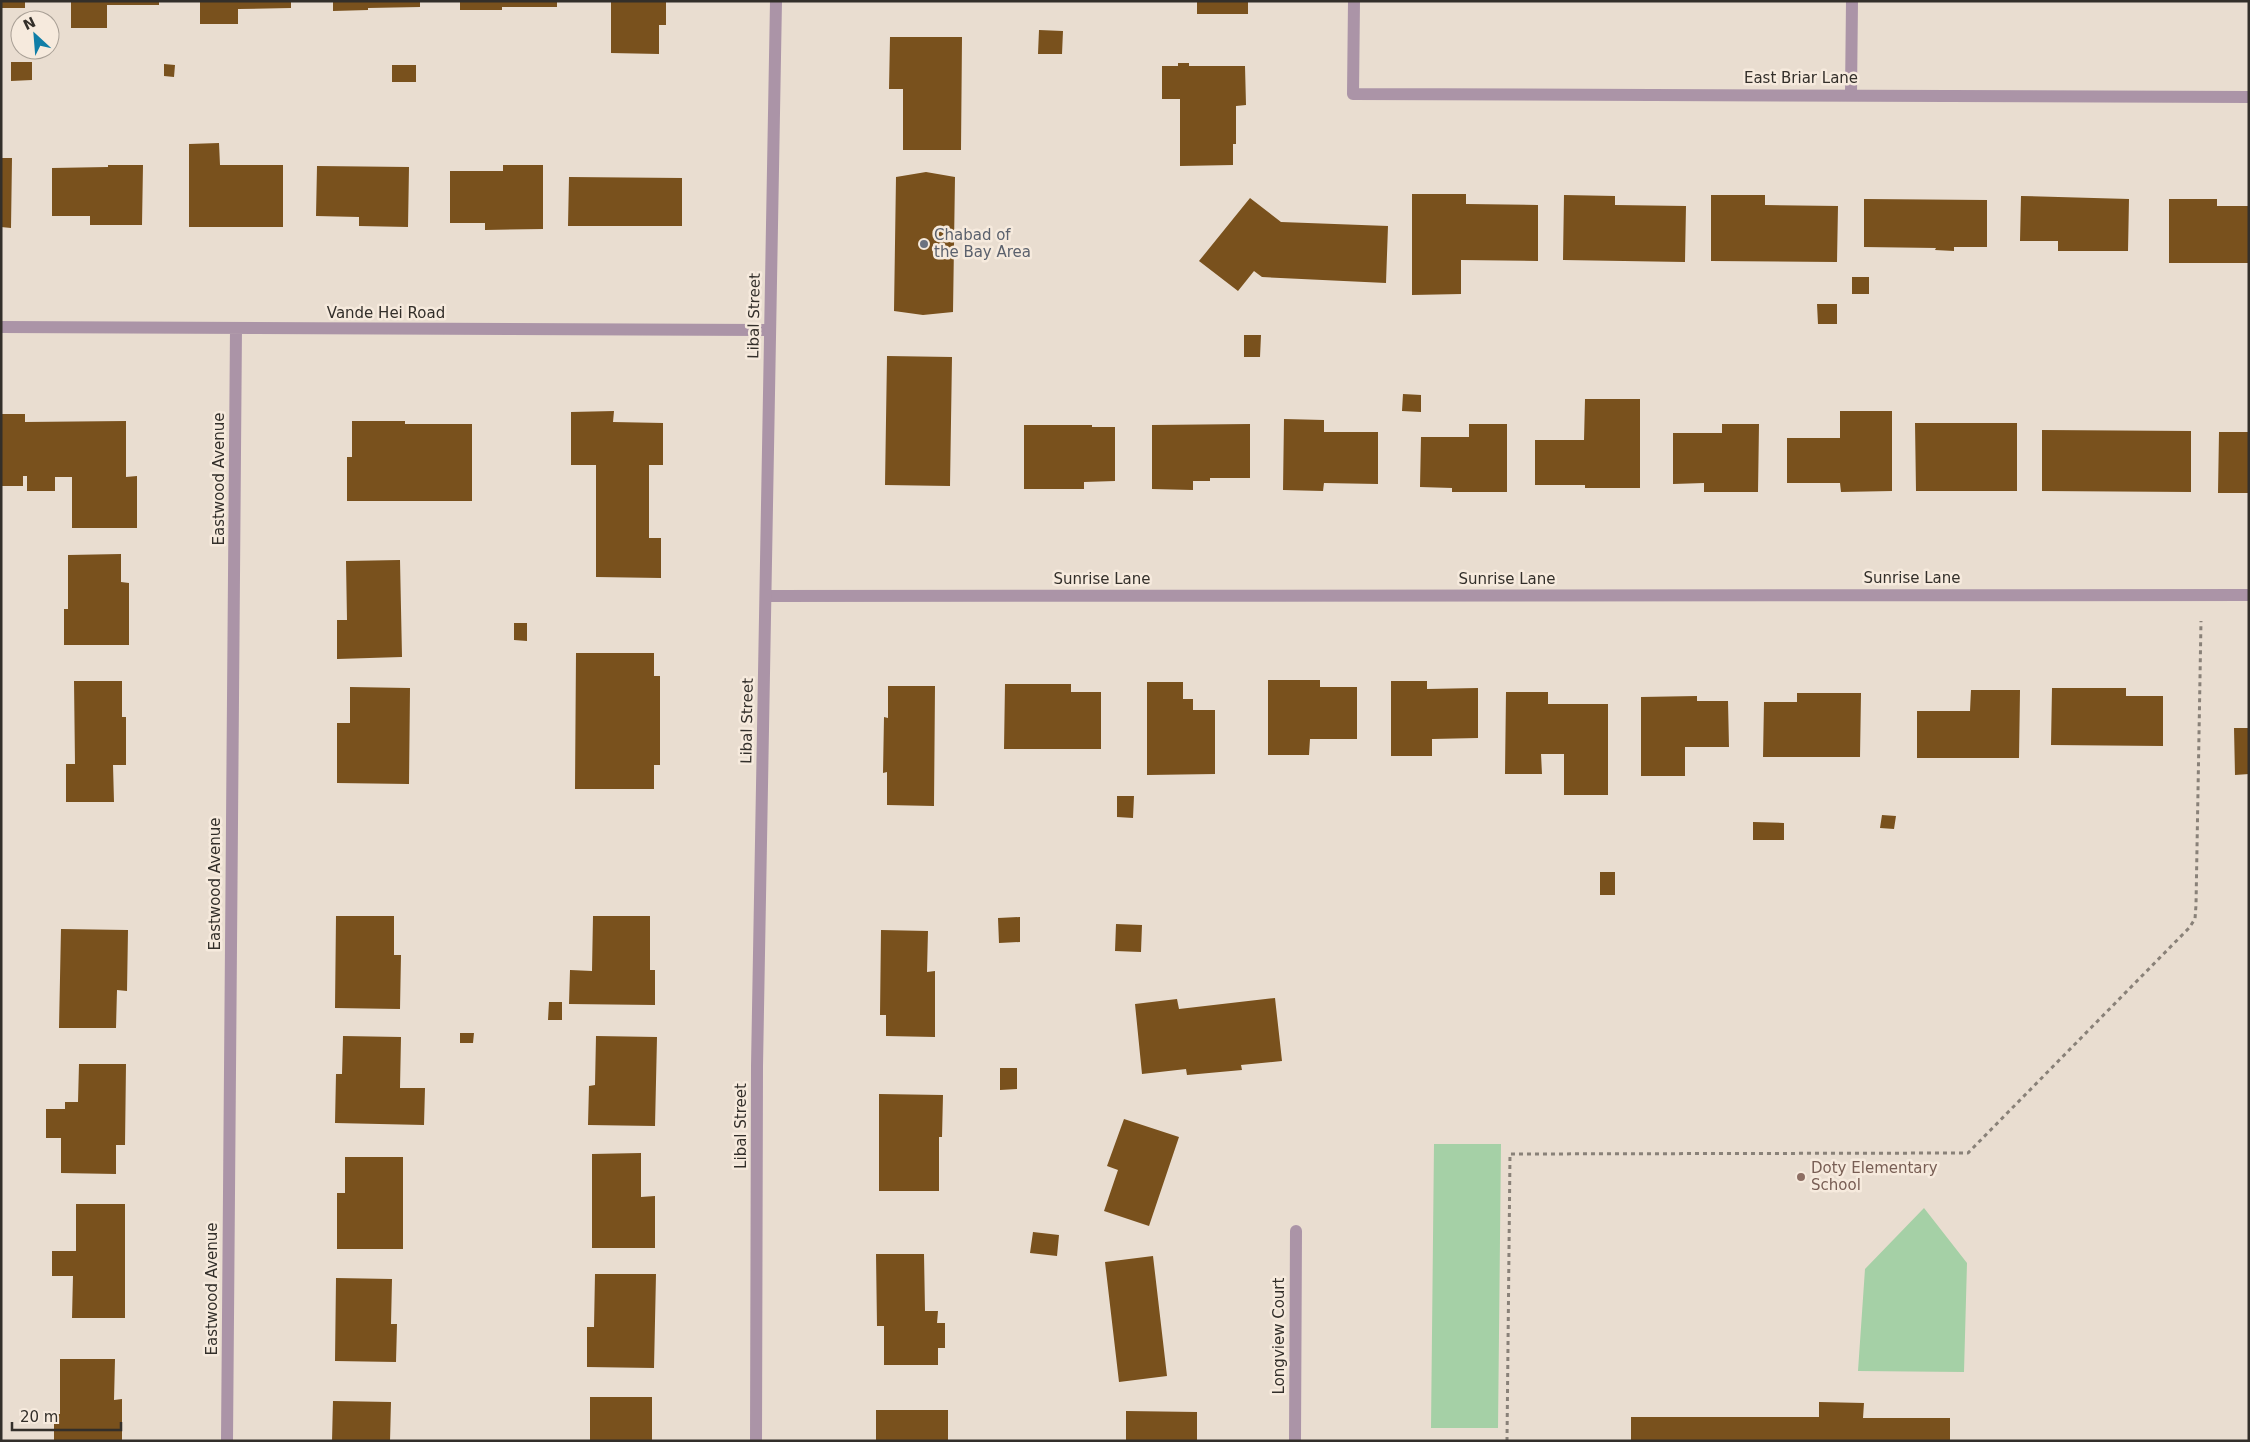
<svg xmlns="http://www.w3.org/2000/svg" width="2250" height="1442" font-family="'DejaVu Sans',sans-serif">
<rect width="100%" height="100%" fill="#e9ddd0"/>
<path fill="#a5d0a6" d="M1434,1144H1501L1498,1428H1431Z
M1924,1208L1967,1263L1964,1372L1858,1371L1865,1269Z"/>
<path fill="#79511d" d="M1,1H25V8H1Z
M71,1H159V5H107V28H71Z
M200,1H291V8L238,9V24H200Z
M333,1H420V7L368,8V10L333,11Z
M460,1H557V7H502V10H460Z
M611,1H666V25H659V54L611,53Z
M1197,1H1248V14H1197Z
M1039,30L1063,31L1062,54H1038Z
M890,37H962L961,150H903V89H889Z
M11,62H32V80L11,81Z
M1178,63H1189V66H1245L1246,105L1236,106V144H1233V165L1180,166V99H1162V66H1178Z
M164,64L175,65L174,77L164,76Z
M392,65H416V82H392Z
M219,143L220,165H283V227H189V144Z
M1,158H12L11,228L1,227Z
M108,165H143L142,225H90V216H52V168L108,167Z
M503,165H543V229L485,230V223H450V171H503Z
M317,166L409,167L408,227L359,226V217L316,216Z
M926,172L955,177L953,312L923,315L894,311L896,177Z
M569,177L682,178V226H568Z
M1412,194H1466V204L1538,205V261L1461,260V294L1412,295Z
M1564,195L1615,196V205L1686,206L1685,262L1563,260Z
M1711,195H1765V205L1838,206L1837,262L1711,261Z
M2021,196L2129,199L2128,251H2058V241H2020Z
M1250,198L1281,222L1388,226L1386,283L1262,277L1254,271L1238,291L1199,261Z
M1864,199L1987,200V247H1954V251L1935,250L1936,248L1864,247Z
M2169,199H2217V206H2249V263H2169Z
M1852,277H1869V294H1852Z
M1817,304H1837V324H1818Z
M1244,335H1261L1260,357H1244Z
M887,356L952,357L950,486L885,485Z
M1403,394L1421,395V412L1402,411Z
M1585,399H1640V488H1585V485H1535V440H1584Z
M614,411L613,422L663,423V465H649V538H661V578L596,577V465H571V412Z
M1840,411H1892V491L1841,492L1840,483H1787V438H1840Z
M1,414H25V422L126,421V477L137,476V528H72V477H55V491H27V476H23V486H1Z
M1284,419L1324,420V432H1378V484L1324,483L1323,491L1283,490Z
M352,421H405V424H472V501H347V457H352Z
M1915,423H2017V491H1916Z
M1250,424V478H1210V481H1193V490L1152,489V425Z
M1469,424H1507V492H1452V488L1420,487L1421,437H1469Z
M1722,424H1759L1758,492H1704V483L1673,484V433H1722Z
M1024,425H1092V427H1115V481L1084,482V489H1024Z
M2042,430L2191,431V492L2042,491Z
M2219,432H2249V493H2218Z
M121,554V582L129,583V645H64V609H68V555Z
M400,560L402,657L337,659V620H347L346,561Z
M514,623H527V641L514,640Z
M576,653H654V676H660V765H654V789H575Z
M1268,680H1320V687H1357V739H1310L1309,755H1268Z
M74,681H122V717H126V765H113L114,802H66V764H75Z
M1391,681H1427V689L1478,688V738L1432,739V756H1391Z
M1147,682H1183V699H1193V710H1215V774L1147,775Z
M1005,684H1071V692H1101V749H1004Z
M888,686H935L934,806L887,805V772L883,773L884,717L888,718Z
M350,687L410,688L409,784L337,783V723H350Z
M2052,688H2126V696H2163V746L2051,745Z
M1971,690H2020L2019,758H1917V711H1970Z
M1506,692H1548V704H1608V795H1564V754H1541L1542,774H1505Z
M1797,693H1861L1860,757H1763L1764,702H1797Z
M1697,696V701H1728L1729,747H1685V776H1641V697Z
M2234,728H2249V774L2235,775Z
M1117,796H1134L1133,818L1117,817Z
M1882,815L1896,816L1894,829L1880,828Z
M1753,822L1784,823V840H1753Z
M1600,872H1615V895H1600Z
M336,916H394V955H401L400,1009L335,1008Z
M593,916H650V970H655V1005L569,1004L570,970L592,971Z
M1020,917V942L999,943L998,918Z
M1116,924L1142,925L1141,952L1115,951Z
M61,929L128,930L127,991L117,990L116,1028H59Z
M881,930L928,931L927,972L935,971V1037L886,1036V1015H880Z
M1275,998L1282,1061L1241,1065L1242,1070L1187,1075L1186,1069L1142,1074L1135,1004L1177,999L1179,1009Z
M549,1002H562V1020H548Z
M460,1033H474L473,1043H460Z
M343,1036L401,1037L400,1088H425L424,1125L335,1123L336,1074H342Z
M596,1036L657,1037L655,1126L588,1125L589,1086L595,1085Z
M79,1064H126L125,1145H116V1174L61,1173V1138H46V1109H65V1102H78Z
M1000,1068H1017V1089L1000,1090Z
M879,1094L943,1095L942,1137H939V1191H879Z
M1124,1119L1179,1137L1149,1226L1104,1211L1118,1170L1107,1166Z
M641,1153V1197L655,1196V1248H592V1154Z
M345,1157H403V1249H337V1193H345Z
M76,1204H125V1318H72L73,1276H52V1251H76Z
M1033,1232L1059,1235L1057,1256L1030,1253Z
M876,1254H924L925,1311H938L937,1323H945V1348H938V1365H884V1326H877Z
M1153,1256L1167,1376L1119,1382L1105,1262Z
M595,1274H656L654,1368L587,1367V1327H594Z
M336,1278L392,1279L391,1324H397L396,1362L335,1361Z
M60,1359H115L114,1400L122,1399V1441H54V1414H60Z
M590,1397H652V1441H590Z
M333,1401L391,1402L390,1441H332Z
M1819,1402L1864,1403L1863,1418H1950V1441H1631V1417H1819Z
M876,1410H948V1441H876Z
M1126,1411L1197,1412V1441H1126Z"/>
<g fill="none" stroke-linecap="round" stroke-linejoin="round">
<path stroke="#898178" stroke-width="3" stroke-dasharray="4 4" stroke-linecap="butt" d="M1507,1441L1510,1154L1968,1153L2189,928L2195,919L2196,905L2201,621"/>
<path stroke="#ab94a7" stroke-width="12" d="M1354,1L1353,94L2249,97
M1851,94L1852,1
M1,327L770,330
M766,596L2249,595
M227,1441L236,328
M1295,1441L1296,1231"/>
<path stroke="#ab94a7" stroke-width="12" d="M756,1441L757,1066L776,1"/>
</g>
<circle fill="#6b7280" stroke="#f6eadd" stroke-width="2" cx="924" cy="244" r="5"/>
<circle fill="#8d6e63" stroke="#f6eadd" stroke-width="2" cx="1801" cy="1177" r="5"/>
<g text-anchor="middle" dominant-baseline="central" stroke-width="5" stroke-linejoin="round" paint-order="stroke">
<g font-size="15" fill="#332f2a" stroke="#f6eadd">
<text x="1801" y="78">East Briar Lane</text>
<text x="386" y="313">Vande Hei Road</text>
<text transform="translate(754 316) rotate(-89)">Libal Street</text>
<text transform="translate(219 479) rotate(-90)">Eastwood Avenue</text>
<text x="1912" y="578">Sunrise Lane</text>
<text x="1102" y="579">Sunrise Lane</text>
<text x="1507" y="579">Sunrise Lane</text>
<text transform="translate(747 721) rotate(-89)">Libal Street</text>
<text transform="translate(215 884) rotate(-90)">Eastwood Avenue</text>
<text transform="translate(741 1126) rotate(-90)">Libal Street</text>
<text transform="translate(212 1289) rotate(-90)">Eastwood Avenue</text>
<text transform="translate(1279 1336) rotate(-90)">Longview Court</text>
</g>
<g font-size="15" fill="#5b616d" stroke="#f6eadd" text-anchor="start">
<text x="934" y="235">Chabad of<tspan x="934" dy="17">the Bay Area</tspan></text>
</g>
<g font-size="15" fill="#785e54" stroke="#f6eadd" text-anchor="start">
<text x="1811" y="1168">Doty Elementary<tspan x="1811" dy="17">School</tspan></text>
</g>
</g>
<rect width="2250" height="1442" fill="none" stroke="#332f2a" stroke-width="5"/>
<g transform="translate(35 35) rotate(334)"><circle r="24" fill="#f6eadd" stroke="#a89f95"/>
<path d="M0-4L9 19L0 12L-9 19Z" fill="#107ea7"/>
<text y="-8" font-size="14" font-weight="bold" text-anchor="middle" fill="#332f2a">N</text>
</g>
<path d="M12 1422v8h109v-8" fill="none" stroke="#332f2a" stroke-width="2.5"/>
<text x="20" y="1422" font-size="15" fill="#332f2a" stroke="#f6eadd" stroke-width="4" paint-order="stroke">20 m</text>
</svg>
